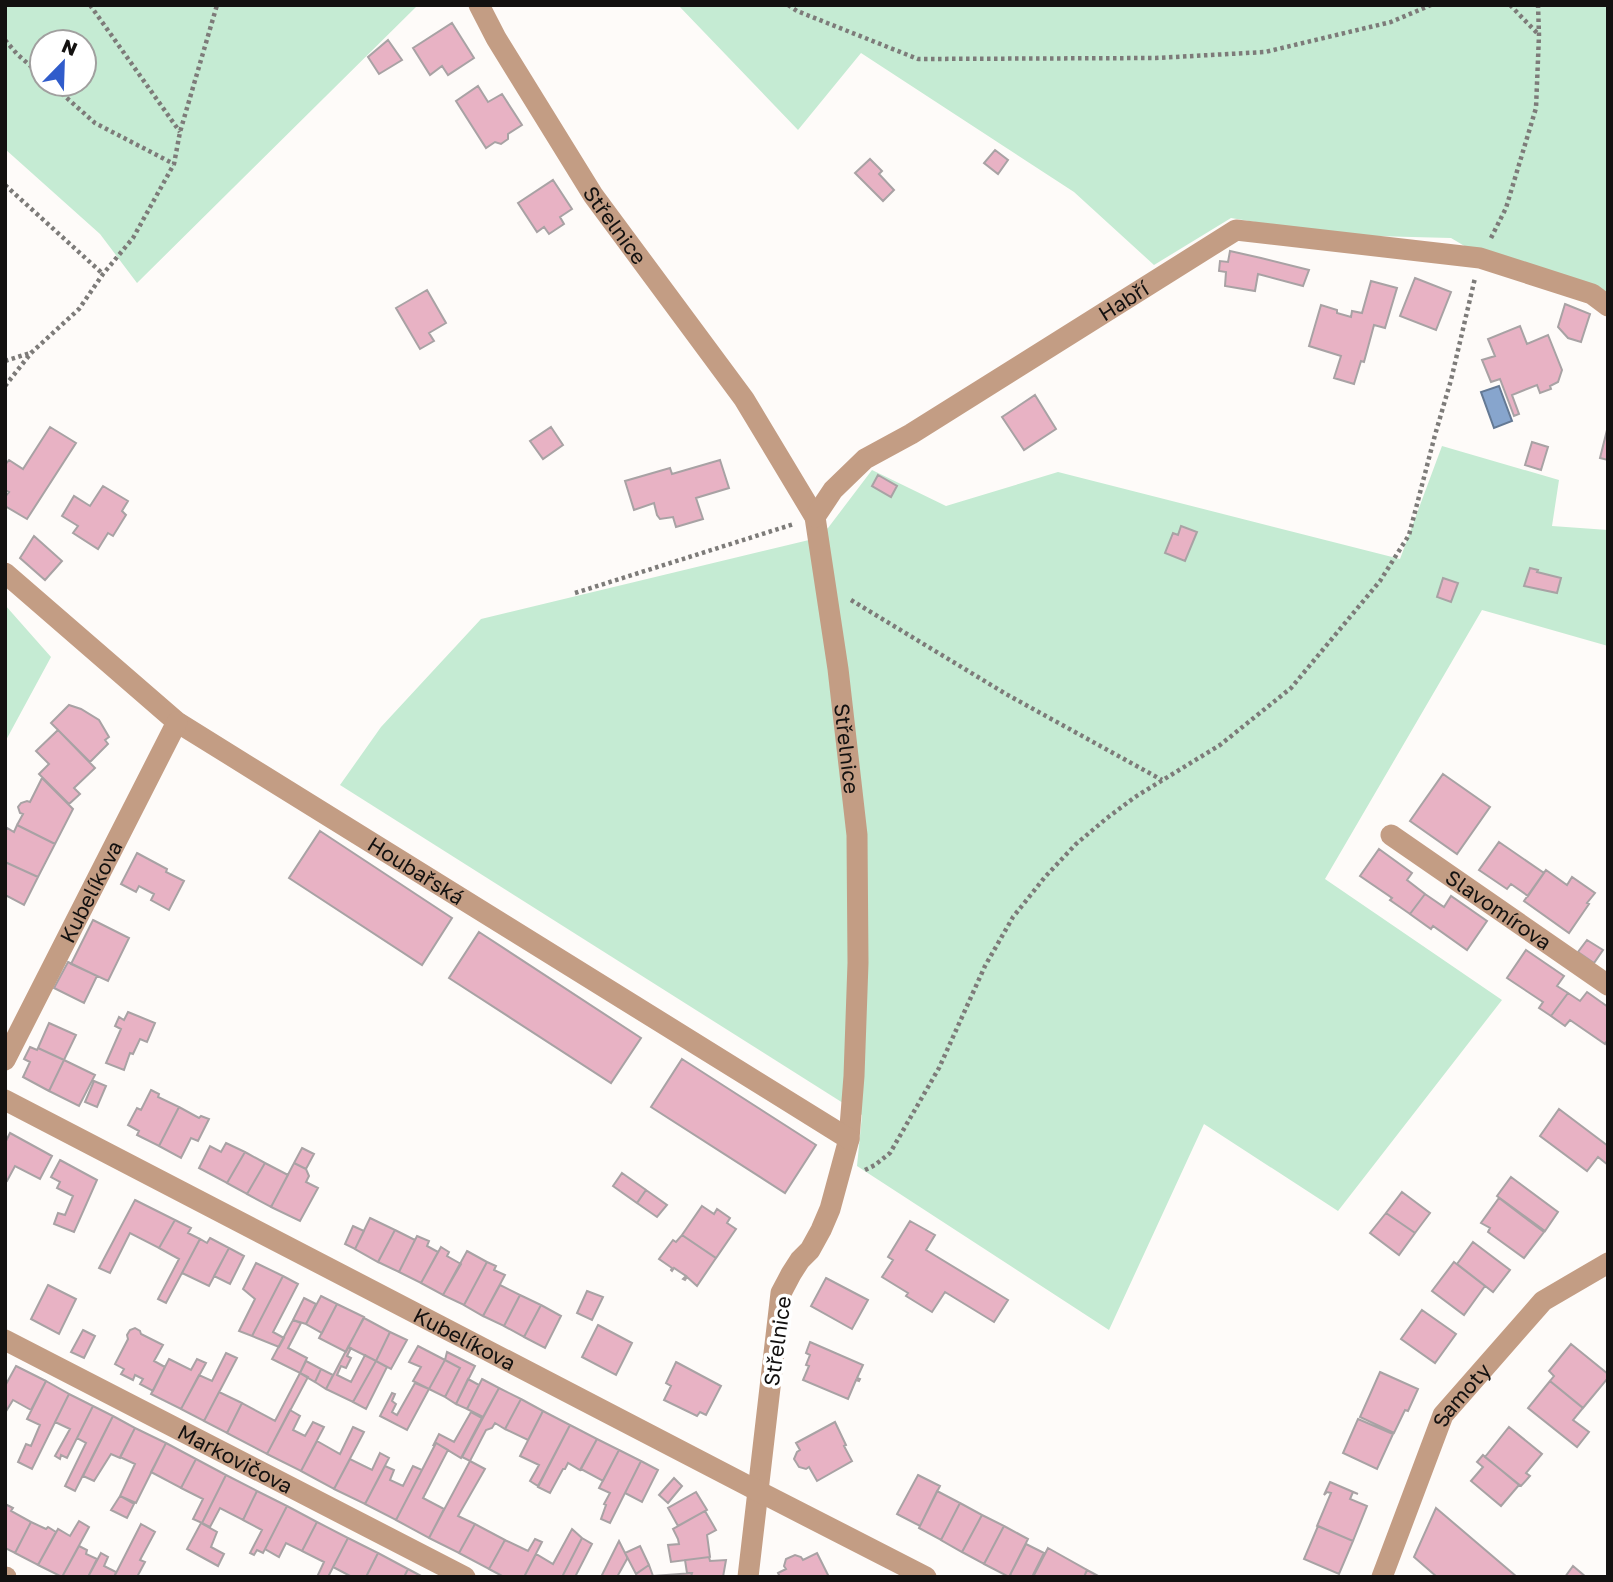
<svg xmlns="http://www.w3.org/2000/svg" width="1613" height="1582" font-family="'Golos Text',sans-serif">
<rect width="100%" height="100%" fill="#fefbf9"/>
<path fill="#c5ebd3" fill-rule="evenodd" d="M5,5H418L137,283L100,234L5,149ZM42,42H84V84H42Z
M678,5H1608V298L1495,264L1451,238L1335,235L1231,218L1154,265L1074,192L861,53L798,130Z
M1442,446L1559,480L1552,526L1608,530V646L1482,610L1325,879L1502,1000L1338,1211L1204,1124L1109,1330L857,1166L862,1115L340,785L381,727L481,619L809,540L828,528L872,470L946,506L1058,472L1400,559Z
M5,605L51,657L5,742Z"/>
<path fill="#87a5cd" stroke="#647994" stroke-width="2" d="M1499,386L1512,421L1494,428L1481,392Z"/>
<path fill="#e8b2c4" stroke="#a8a2a4" stroke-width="2" d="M452,23L474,58L448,75L442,66L430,75L413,48Z
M388,40L402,60L379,74L368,57Z
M478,86L488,102L502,94L522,125L508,134V139L501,144L495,142L486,148L456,101Z
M995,150L1008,160L998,174L984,163Z
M870,159L882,171L879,174L894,190L883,201L855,173Z
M553,180L572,209L560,217L564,224L549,234L544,227L537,232L518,203Z
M1230,251L1261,258L1309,270L1303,286L1258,274L1255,291L1225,286L1226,272L1219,271L1220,261L1228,262Z
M1415,278L1451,292L1436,330L1400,316Z
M1371,281L1397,288L1385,328L1374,325L1364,362L1361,361L1354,384L1334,378L1341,356L1309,346L1321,305L1337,310V313L1351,317L1352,311L1362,313Z
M427,290L446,323L429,333L434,341L420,349L396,308Z
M1565,304L1590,314L1581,342L1568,338L1558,327Z
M1520,326L1527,344L1548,335L1562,370L1558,382L1550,386L1551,389L1540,393L1537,385L1512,395L1519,414L1514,416L1500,379L1491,382L1482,360L1495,356L1488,339Z
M1035,395L1056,429L1024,450L1002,417Z
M1608,426V460L1600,458Z
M50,427L76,443L27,519L5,506V497L9,492L5,490V465L9,460L23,469Z
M551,427L563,445L543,459L530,441Z
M1532,442L1548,447L1541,470L1525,465Z
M720,460L729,488L696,498L703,519L676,527L673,517L660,519L657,515L654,503L634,510L625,481L670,468L672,474Z
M878,475L897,486L891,497L872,486Z
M103,486L128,501L122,511L126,515L113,536L108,533L98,549L73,533L78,526L62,516L74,496L90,506Z
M1181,526L1197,532L1185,561L1165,553L1173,533L1178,535Z
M34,536L62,561L45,580L20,558Z
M1530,568L1538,570L1537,572L1561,578L1557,593L1524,586Z
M1443,578L1458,583L1451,602L1437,597Z
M69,705L81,709L99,720L109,737L105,740L108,744L90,762L51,723Z
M58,730L95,768L74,788L80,794L69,804L39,774L49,764L36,751Z
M1443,774L1490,807L1457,854L1410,821Z
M42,778L73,809L55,844L17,825L23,814L20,813L18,807L21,803L27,801L30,802Z
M17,825L55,844L38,877L5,862V832L7,828L14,832Z
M320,831L452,918L422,965L289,878Z
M1499,842L1544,873L1528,896L1511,884L1507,889L1479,870Z
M1379,849L1412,873L1407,880L1425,894L1410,914L1390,900L1392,898L1360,876Z
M137,853L167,869L166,872L184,881L169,910L151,900L154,894L139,886L136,892L121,884Z
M5,862L38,877L24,905L5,895Z
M1546,870L1567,885L1572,877L1595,893L1587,903L1589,904L1569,933L1524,901Z
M1425,894L1444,907L1451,896L1487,921L1467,950L1433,926L1431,929L1410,914Z
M93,920L129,938L108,981L71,964Z
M479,932L641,1038L611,1083L449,978Z
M1587,940L1603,950L1594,963L1578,952Z
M1526,950L1564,976L1557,986L1568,993L1551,1016L1539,1008L1543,1002L1507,978Z
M68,962L97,976L84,1003L54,988Z
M1587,992L1608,1007V1039L1605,1044L1570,1020L1565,1026L1551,1016L1568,993L1580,1001Z
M128,1012L155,1023L147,1042L140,1039L133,1054L130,1053L124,1070L106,1063L121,1029L115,1026L119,1017L124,1020Z
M49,1023L76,1035L64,1060L38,1048Z
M30,1047L37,1050L38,1048L64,1060L49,1091L23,1077L30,1062L24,1059Z
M682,1059L816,1145L785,1193L651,1107Z
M64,1060L95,1075L79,1106L49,1091Z
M94,1081L106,1086L97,1107L85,1102Z
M151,1090L159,1094L158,1097L179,1107L159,1146L137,1135L139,1131L128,1125L137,1108L141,1110Z
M179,1107L199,1118L201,1116L209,1119L198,1141L191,1138L181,1158L159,1146Z
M1559,1109L1608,1146V1165L1598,1157L1587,1171L1540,1136Z
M10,1133L52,1156L40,1179L15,1166L7,1181L5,1180V1143Z
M226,1143L245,1152L227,1183L199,1168L210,1146L221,1152Z
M302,1148L314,1154L306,1169L294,1163Z
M245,1152L265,1163L247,1194L227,1183Z
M60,1160L97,1180L74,1232L54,1224L58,1213L65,1215L73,1196L57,1188L60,1182L51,1177Z
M265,1163L288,1175L271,1207L247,1194Z
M294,1163L306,1169L309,1176L306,1182L318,1188L300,1221L271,1207Z
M622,1173L646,1190L637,1203L613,1186Z
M1511,1177L1558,1212L1545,1231L1497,1196Z
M646,1190L667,1205L657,1217L637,1203Z
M1402,1192L1430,1213L1415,1233L1386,1213Z
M1499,1198L1544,1232L1524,1258L1488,1232L1490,1228L1481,1223Z
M135,1200L175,1220L159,1248L130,1233L110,1273L99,1268Z
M702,1206L714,1214L717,1209L730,1218L727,1223L736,1229L716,1258L682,1235Z
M1386,1213L1415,1233L1399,1255L1370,1233Z
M370,1218L395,1230L378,1262L355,1249Z
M175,1220L191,1228L188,1233L200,1239L166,1303L158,1299L179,1259L159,1248Z
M910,1221L935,1235L926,1250L1008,1300L994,1322L945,1292L932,1312L906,1296L908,1293L882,1277L893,1260L888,1257Z
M353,1226L364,1231L355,1249L345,1244Z
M395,1230L415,1240L399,1272L378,1262Z
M682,1235L716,1258L697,1286L687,1277L685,1280L683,1279L686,1276L674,1268L672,1271L671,1270L672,1268L659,1259L673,1240L676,1242Z
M417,1236L429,1241L427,1246L438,1252L421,1283L399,1272Z
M210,1238L229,1248L209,1286L182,1273L200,1239L207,1243Z
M1473,1242L1510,1270L1493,1292L1457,1264Z
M441,1247L449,1252L447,1256L461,1264L443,1295L421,1283Z
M229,1248L244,1256L230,1284L214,1276Z
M467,1251L487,1262L464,1305L443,1295Z
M487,1262L496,1266L494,1270L505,1275L483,1316L464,1305Z
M1454,1262L1485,1286L1464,1315L1432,1291Z
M256,1263L283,1276L252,1336L239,1331L255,1299L243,1289Z
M283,1276L298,1284L273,1332L284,1338L279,1347L252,1336Z
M826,1278L868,1300L852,1329L811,1306Z
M48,1285L76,1299L59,1334L31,1319Z
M500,1285L520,1295L504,1326L483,1316Z
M587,1291L603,1297L592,1320L577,1313Z
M520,1295L541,1305L524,1337L504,1326Z
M321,1296L337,1304L322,1333L306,1324Z
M304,1298L316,1304L306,1324L293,1320Z
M337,1304L364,1317L346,1352L319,1338Z
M541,1305L561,1316L545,1348L524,1337Z
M1422,1310L1456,1334L1435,1363L1401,1339Z
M364,1318L390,1332L376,1361L348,1347Z
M293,1320L301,1323L288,1348L307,1358L300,1373L272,1359Z
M598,1325L632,1343L616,1375L582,1357Z
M135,1328L140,1331L141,1334L163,1345L154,1361L165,1367L153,1391L140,1384L143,1379L135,1375L133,1380L121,1374L124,1369L115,1364L128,1339L127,1335L130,1330Z
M83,1330L95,1336L84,1358L71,1352Z
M390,1332L407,1340L391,1369L376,1361Z
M810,1342L863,1365L857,1378L860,1379L859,1381L856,1380L848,1399L803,1380L809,1366L806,1365L810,1355L806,1353Z
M1571,1344L1608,1374V1378L1583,1408L1550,1381L1554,1376L1549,1371Z
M418,1346L445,1360L429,1389L413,1381L421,1367L409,1362Z
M348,1347L351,1348L347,1356L351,1358L346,1368L341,1366L337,1375L351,1382L365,1355L376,1361L353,1402L326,1389Z
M447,1352L475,1366L456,1404L445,1397L460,1368L445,1360Z
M226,1353L237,1358L204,1421L181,1409L199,1375L212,1381Z
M169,1359L191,1370L197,1359L206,1363L181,1409L151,1394Z
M445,1360L460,1368L445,1397L429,1389Z
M306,1361L321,1369L315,1382L300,1373Z
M376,1361L387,1367L366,1409L353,1402Z
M676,1362L721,1386L706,1415L700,1412L697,1416L664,1400L671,1386L666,1383Z
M16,1366L46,1381L31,1410L13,1400L5,1413V1386Z
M321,1369L333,1375L326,1389L315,1382Z
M1380,1372L1418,1389L1408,1411L1405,1410L1394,1433L1360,1417Z
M300,1373L308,1377L267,1454L227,1433L242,1403L275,1421Z
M468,1379L479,1385L467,1409L456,1404Z
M482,1379L499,1388L483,1417L467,1409Z
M46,1381L69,1394L32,1469L18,1462L26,1444L31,1446L40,1425L27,1419Z
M1550,1381L1583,1408L1573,1420L1589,1432L1577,1447L1528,1408Z
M415,1383L429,1389L407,1430L380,1416L392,1393L395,1394L392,1401L396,1404L392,1412L397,1415Z
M499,1388L521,1399L505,1429L495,1423L492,1428L486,1430L470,1461L462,1457Z
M219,1392L242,1403L227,1433L204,1421Z
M69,1394L93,1406L67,1458L61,1455L60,1459L55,1456L70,1429L55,1422Z
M521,1399L543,1411L528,1440L505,1429Z
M93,1406L113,1416L75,1491L65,1486L86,1443L77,1438Z
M290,1410L300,1416L293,1430L305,1436L313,1422L324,1427L301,1471L267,1454Z
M543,1411L570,1425L538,1486L530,1481L539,1465L520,1456Z
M471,1412L482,1418L461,1458L436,1443L434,1444L439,1434L454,1442Z
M113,1416L135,1428L120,1458L111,1454L94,1481L83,1476Z
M1358,1419L1393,1434L1377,1469L1343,1453Z
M835,1422L846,1445L844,1446L852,1461L817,1481L809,1467L806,1469L799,1467L794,1459L797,1452L800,1450L796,1443Z
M570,1425L597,1439L580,1470L568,1463L565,1469H563L550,1493L538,1487Z
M353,1427L364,1432L334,1489L301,1471L317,1441L340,1454Z
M1509,1427L1542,1454L1526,1473L1530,1476L1521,1486L1485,1457Z
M135,1428L166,1443L136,1503L120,1496L135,1464L120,1457Z
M597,1439L619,1450L603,1481L581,1469Z
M166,1443L196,1459L181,1488L151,1472Z
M436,1443L448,1450L423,1498L444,1509L429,1538L396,1520Z
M619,1450L641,1461L610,1523L601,1519L606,1505L604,1504L610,1493L599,1488Z
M380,1453L389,1458L365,1504L334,1489L350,1459L372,1470Z
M1483,1455L1519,1485L1501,1506L1471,1481L1483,1467L1477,1462Z
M196,1459L226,1475L202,1523L193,1519L203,1499L181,1488Z
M470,1461L485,1469L458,1516L475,1524L459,1553L429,1538Z
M641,1461L658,1470L642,1502L625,1493Z
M385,1466L394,1470L390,1480L403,1486L413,1466L422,1470L396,1520L365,1504Z
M226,1475L257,1491L243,1520L220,1508L210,1527L202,1523Z
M918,1475L940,1486L920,1526L897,1514Z
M674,1478L682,1486L668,1503L659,1495Z
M1330,1482L1358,1494L1353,1492L1350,1499L1367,1506L1353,1541L1317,1526L1331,1493L1327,1492L1324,1495Z
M257,1491L287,1506L263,1553L257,1550L254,1555L250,1553L262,1530L243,1520Z
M937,1491L960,1503L941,1540L919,1528Z
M696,1492L707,1510L678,1526L668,1508Z
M120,1496L134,1504L127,1518L111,1510Z
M960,1503L982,1515L962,1552L941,1540Z
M5,1504L13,1508L11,1511L31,1522L15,1553L5,1548Z
M287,1506L317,1522L302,1551L286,1543L279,1557L265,1549Z
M1436,1508L1517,1577H1437L1414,1557Z
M705,1511L716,1530L707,1535L710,1557L671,1562L668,1545L679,1544L678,1539L673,1529Z
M982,1515L1004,1526L984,1564L962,1552Z
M79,1521L89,1527L62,1577L38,1565L58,1529L70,1536Z
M31,1522L46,1529L48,1527L56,1532L38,1565L15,1553Z
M317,1522L348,1538L328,1577H317L324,1562L302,1551Z
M201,1523L217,1532L211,1547L224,1554L218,1566L187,1549Z
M141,1524L155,1532L140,1560L145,1562L137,1577H114Z
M475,1524L505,1540L489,1569L459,1553Z
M1004,1526L1028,1539L1009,1577L984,1564Z
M1318,1526L1353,1541L1339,1574L1304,1559Z
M572,1529L582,1538L562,1577H524L536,1554L553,1564Z
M348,1538L378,1553L366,1577H352L333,1567Z
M582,1538L592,1544L575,1577H562Z
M535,1539L542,1542L524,1577H504L489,1569L505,1540L528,1551Z
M619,1541L627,1557V1559L617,1577H601Z
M1026,1544L1044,1553L1032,1577H1014L1010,1575Z
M79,1546L87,1550L86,1554L97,1559L88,1577H62Z
M640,1546L649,1565L636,1574L625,1553Z
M1048,1548L1087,1570L1084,1577H1033Z
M101,1553L108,1557L104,1566L116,1572L114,1577H88Z
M378,1553L408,1569L404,1577H366Z
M817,1553L829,1577H780L778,1573L786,1569L784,1566L786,1559L795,1555L801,1557L803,1560Z
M709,1557L710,1561L726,1560L723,1577H691L692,1573H687L685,1560Z
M649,1565L653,1576L692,1573L691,1577H637L636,1574Z
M1573,1566L1586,1577H1565Z
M408,1569L423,1577H404Z
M1087,1570L1100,1577H1084Z"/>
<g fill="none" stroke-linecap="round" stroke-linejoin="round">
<path stroke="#7d7b79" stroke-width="4.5" stroke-dasharray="3.5 3.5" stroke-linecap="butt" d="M90,5L180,132
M788,5L797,11L918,59L1156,58L1265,52L1391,22L1431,5
M1510,5L1539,35
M5,40L17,54L42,76
M51,84L95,123L174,164
M5,185L103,274
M1491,238L1506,208L1536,108L1539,35L1538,5
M5,361L30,353
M5,386L31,353L79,309L103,274L133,238L174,164L180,132L217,5
M575,593L794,524
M851,600L1006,694L1162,780
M865,1170L875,1165L890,1153L939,1068L985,966L1013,917L1045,877L1076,844L1107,818L1135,797L1220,745L1291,688L1380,581L1409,535L1435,435L1451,380L1475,278"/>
<g stroke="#c39d84" stroke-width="21">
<path id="s1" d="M479,5L496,38L593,195L744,399L815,517L838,669L857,835L858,963L854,1076L849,1139L830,1209L821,1230L810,1250L800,1260L791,1274L781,1293L748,1577"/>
<path id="s2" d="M815,517L833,490L865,459L911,434L1236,230L1480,258L1592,294L1608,306"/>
<path id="s3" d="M5,573L177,722L849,1139"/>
<path id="s4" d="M1391,835L1608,985"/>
<path id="s5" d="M5,1060L177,722"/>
<path id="s6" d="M5,1100L758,1491L926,1577"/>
<path id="s7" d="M5,1340L465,1577"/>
<path d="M5,1577H6"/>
<path id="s8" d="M1382,1577L1443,1415L1543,1301L1608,1263"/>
</g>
</g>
<g text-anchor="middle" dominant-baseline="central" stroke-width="7" stroke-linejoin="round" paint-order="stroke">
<g font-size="21" fill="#131110" stroke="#fff">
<text stroke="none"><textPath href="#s1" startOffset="259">Střelnice</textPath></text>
<text stroke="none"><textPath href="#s2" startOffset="380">Habří</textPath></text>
<text stroke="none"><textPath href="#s1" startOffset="847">Střelnice</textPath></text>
<text stroke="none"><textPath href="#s3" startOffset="509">Houbařská</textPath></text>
<text stroke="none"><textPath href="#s5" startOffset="189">Kubelíkova</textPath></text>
<text stroke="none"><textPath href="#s4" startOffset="131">Slavomírova</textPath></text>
<text stroke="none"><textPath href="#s6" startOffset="518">Kubelíkova</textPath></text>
<text transform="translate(777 1341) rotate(-82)">Střelnice</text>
<text stroke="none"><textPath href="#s8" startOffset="200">Samoty</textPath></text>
<text stroke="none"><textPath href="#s7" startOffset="259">Markovičova</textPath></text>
</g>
</g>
<rect width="1613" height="1582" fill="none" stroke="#131110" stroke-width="14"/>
<g transform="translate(63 63) rotate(23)"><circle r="33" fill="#ffffff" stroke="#a1a09f" stroke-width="2"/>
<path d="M0-5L12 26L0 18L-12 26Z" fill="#305ccb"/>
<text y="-10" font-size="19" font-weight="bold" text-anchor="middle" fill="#131110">N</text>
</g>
</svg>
